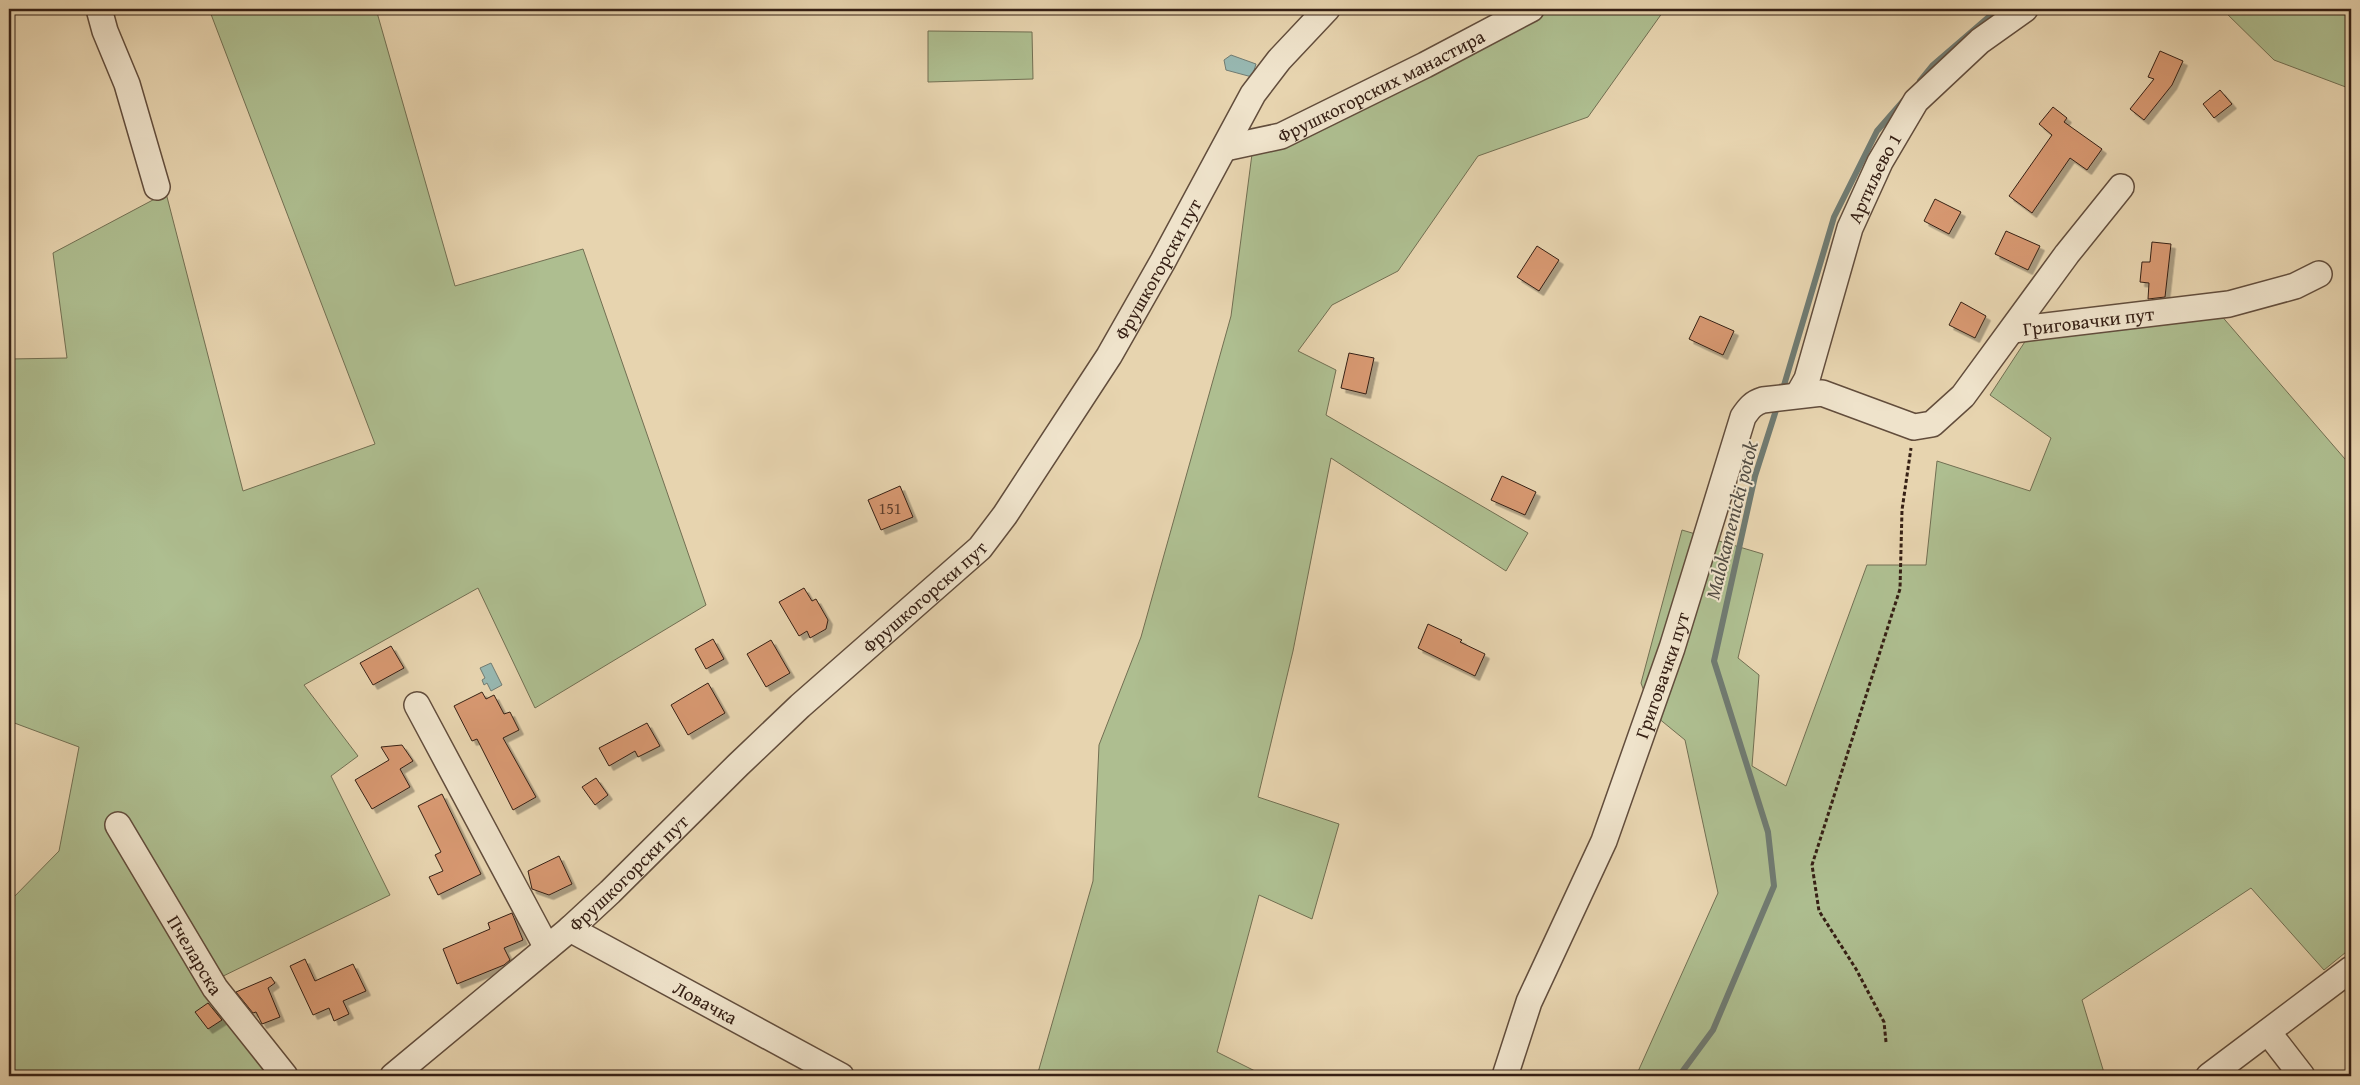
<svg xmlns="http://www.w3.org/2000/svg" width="2360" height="1085" font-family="'Gentium Book Plus',serif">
<defs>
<filter id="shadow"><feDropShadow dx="4.5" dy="4.5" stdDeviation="0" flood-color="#0004"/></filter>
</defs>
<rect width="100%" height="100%" fill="#e7d4af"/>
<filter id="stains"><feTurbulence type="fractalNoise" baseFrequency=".004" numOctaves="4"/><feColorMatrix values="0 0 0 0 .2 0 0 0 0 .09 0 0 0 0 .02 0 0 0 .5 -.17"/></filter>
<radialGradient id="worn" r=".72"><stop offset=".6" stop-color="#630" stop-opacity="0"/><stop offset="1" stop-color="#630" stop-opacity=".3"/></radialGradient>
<path fill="#aebe90" stroke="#726f52" d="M209,9H376L455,286L583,249L706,605L535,708L478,588L304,685L358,756L331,776L390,895L213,981L292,1076H9V902L59,851L79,747L9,721V359L67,358L53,253L166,193L243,491L375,444Z
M1498,9H1665L1588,117L1478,156L1398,271L1332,305L1298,351L1336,370L1326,415L1528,533L1506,571L1331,458L1293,651L1258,797L1339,824L1312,919L1259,895L1217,1052L1265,1076H1037L1093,881L1099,745L1141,637L1231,316L1252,154L1467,50Z
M2222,9H2351V89L2274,60Z
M928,31L1032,32L1033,79L928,82Z
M2213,306L2351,466V948L2324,970L2251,888L2082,1000L2105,1076H1636L1718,893L1685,740L1652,713L1641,683L1682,530L1763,554L1738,658L1759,675L1752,766L1786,786L1867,565H1926L1937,461L2030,491L2051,438L1990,395L2030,334Z"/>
<path fill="#97b7b0" stroke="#707b72" d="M1231,55L1256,64L1252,77L1226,70L1224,60Z
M491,663L502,685L491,691L487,683L484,685L482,680L485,678L480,668Z"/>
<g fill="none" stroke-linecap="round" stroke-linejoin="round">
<path stroke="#707b72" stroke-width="6" d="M1920,81L1933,65L1998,9
M1782,392L1834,217L1877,131L1904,100
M1679,1076L1713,1030L1774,886L1768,832L1714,661L1755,476L1778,404"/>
</g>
<path fill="#d79871" stroke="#362015" filter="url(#shadow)" d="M2160,51L2183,61L2172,85L2144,120L2130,109L2154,79L2148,77Z
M2220,90L2232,104L2214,118L2203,104Z
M2053,107L2067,118L2064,122L2102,149L2087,170L2070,158L2032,213L2009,196L2052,135L2039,124Z
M1935,199L1961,212L1949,234L1924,221Z
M2006,231L2040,246L2028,270L1995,254Z
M2152,242L2171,244L2165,297L2148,299L2149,283L2140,282L2142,262H2150Z
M1537,246L1559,260L1539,291L1517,277Z
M1961,302L1986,316L1975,338L1949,325Z
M1700,316L1734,331L1723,355L1689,339Z
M1349,353L1374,358L1366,394L1341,388Z
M1502,476L1536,492L1525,515L1491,500Z
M900,486L913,517L881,530L868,500Z
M804,588L812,601L816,599L828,620L826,629L810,638L807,631L799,636L779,602Z
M1428,624L1462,640L1460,642L1485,654L1475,676L1418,648Z
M713,639L724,659L706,669L695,649Z
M771,640L790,673L766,687L747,654Z
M391,646L404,668L373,685L360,663Z
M708,683L725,713L688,735L671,705Z
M482,692L486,699L494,695L504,714L510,712L519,730L503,738L536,797L513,810L477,739L472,741L454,706Z
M647,723L660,746L638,757L635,751L609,766L599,748Z
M402,745L413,761L400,769L410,787L372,809L355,780L389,760L381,747Z
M596,778L608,795L595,805L582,787Z
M442,794L481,874L438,895L429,877L443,871L435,855L441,852L418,806Z
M559,856L572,884L549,895L532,889L528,871Z
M512,913L523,940L504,948L510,960L504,965L457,984L443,949L490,929L488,923Z
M305,959L315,981L353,964L366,991L343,1001L349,1014L334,1021L329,1008L313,1015L290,966Z
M271,977L275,983L268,988L280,1017L262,1024L256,1012L253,1013L236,992Z
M208,1003L222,1020L208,1029L195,1012Z"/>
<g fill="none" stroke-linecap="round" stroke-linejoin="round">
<defs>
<g id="minor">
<path d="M99,9L105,31L127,84L157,187"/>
<path id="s1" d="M1225,148L1281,136L1425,65L1531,9"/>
<path id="s2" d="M2013,330L2229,304L2295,286L2319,274"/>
<path id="s3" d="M1798,395L1807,379L1850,228L1880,162L1916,101L1980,41L2025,9"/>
<path d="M417,705L547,948"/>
<path id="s4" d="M118,825L215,988L285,1076"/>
<path id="s5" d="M570,929L841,1076"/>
<path d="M2268,1032L2302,1076"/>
<path id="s6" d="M393,1076L570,929L610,892L738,765L800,706L980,548L1005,515L1109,356L1163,261L1253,94L1279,60L1327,9"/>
<path id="s7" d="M1505,1076L1529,1002L1604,841L1672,648L1743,417C1749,408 1753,403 1763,400L1822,393L1914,427L1932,424L1963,396L2067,254L2121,187"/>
<path d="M2209,1076L2351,969"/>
</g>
</defs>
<use href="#minor" stroke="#624d3c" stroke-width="28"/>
<path stroke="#362015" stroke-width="3" stroke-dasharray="4 2.5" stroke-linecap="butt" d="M1886,1042L1884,1022L1856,969L1819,911L1812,865L1900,589L1902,510L1911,448"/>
<use href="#minor" stroke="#efe3cb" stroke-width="25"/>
</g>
<g text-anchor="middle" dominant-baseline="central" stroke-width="4" stroke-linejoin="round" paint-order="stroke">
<g font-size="16" fill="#5e3e2c">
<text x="890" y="508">151</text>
</g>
<g font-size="19" fill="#362015" stroke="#efe3cb">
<text stroke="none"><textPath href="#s1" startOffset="169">Фрушкогорских манастира</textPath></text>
<text stroke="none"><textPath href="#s3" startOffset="231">Артиљево 1</textPath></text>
<text stroke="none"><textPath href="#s6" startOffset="1121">Фрушкогорски пут</textPath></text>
<text stroke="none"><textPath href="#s2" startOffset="76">Григовачки пут</textPath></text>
<text stroke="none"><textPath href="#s6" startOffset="716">Фрушкогорски пут</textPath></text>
<text stroke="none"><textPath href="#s7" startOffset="431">Григовачки пут</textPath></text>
<text stroke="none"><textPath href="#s6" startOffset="311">Фрушкогорски пут</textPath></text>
<text stroke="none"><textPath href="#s4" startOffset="151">Пчеларска</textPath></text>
<text stroke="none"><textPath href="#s5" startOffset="154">Ловачка</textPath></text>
</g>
<g font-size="20" font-style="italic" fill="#534d44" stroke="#efe3cb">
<text transform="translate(1731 520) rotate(-76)">Malokamenicki potok</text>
</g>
</g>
<rect width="2360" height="1085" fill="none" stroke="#e7d4af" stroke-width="30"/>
<rect x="10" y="10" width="2340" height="1065" fill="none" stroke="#362015" stroke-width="2.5"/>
<rect x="15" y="15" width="2330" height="1055" fill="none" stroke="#362015"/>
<rect width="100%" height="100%" filter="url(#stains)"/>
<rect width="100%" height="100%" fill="url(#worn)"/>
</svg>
